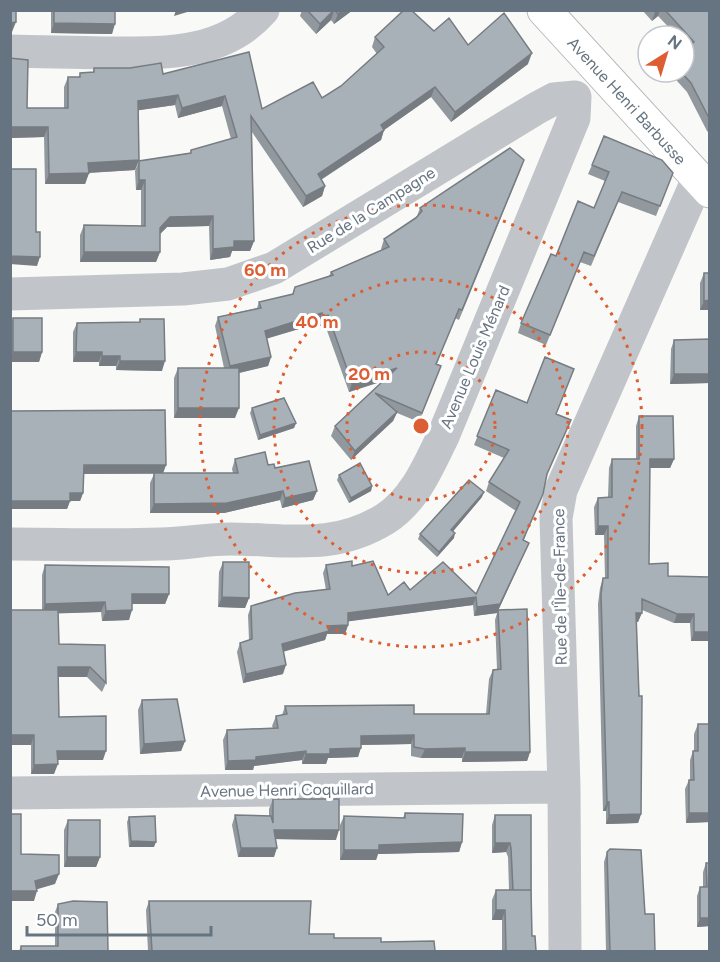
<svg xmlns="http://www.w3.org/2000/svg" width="720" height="962" font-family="Figtree,sans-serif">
<rect width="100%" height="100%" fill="#f9faf7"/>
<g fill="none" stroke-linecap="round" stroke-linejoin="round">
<defs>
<g id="major">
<path id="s1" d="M544,10L710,191"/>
</g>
</defs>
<use href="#major" stroke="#b5b9be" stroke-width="35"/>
<path stroke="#c1c5c9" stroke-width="33" d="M10,51C41,52 72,52 103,53C160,53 222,57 263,10
M10,294L183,289L228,284L274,268L537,108L554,99L575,97
M10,544C61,544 111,546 161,544C184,544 207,539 230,539C287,539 333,551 385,519C415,500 429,465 444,434L574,118L575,97
M10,793L564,787
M565,952L564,787L556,518L561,490L698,179"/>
<use href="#major" stroke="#fff" stroke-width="33"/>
</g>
<path fill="#91989e" d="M51,10H115L112,34L51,33Z
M302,10H353L334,24L331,20L316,34L300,16Z
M642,10H708L710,12V134L707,131L687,92L669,72H684L688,48L684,44V36H677L658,16L652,21Z
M434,31L468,45L528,64L451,122L431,97L384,130L381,140L321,180L325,186L322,196L303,207L252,132L254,241L250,251H232L230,257L210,260L209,226L167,227L160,234V252L156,262H80V235L84,225L141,226V190H136L135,171L139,161L190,153L191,150L231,139L222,106L178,118L175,105L138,110L139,160L135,170L89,173L85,184H45L44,137L10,138V58L27,108H64V87L68,77H79L80,73L93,72L94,68L163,74L262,109L322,98L341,86L377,54L372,47L375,37Z
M592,165L673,173L656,216L618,202L591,266L580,262L546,345L518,333L521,323L556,256L594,208L605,181L588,174Z
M521,169L459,320L455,318L443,348L437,364L441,366L419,422L397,413L393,421L351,460L331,436L335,426L384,381L349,392L325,325L320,326L319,323L266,339L271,357L268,366L239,373L235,418H174V378L178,368H224L215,326L218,317L257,308L259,302L293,294L329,276L331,272L382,250L381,249L384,239L417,216L420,208Z
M704,273H710V310H700V283Z
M13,318L42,352L39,362H10V325Z
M140,319L162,371L116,370V366H99V362H73V332L77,323L139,322Z
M710,339V383L670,384L671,349L674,340Z
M496,390L571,420L546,477L524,540L529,543L525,552L497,613L474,616L473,605L348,621V625L345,634H327L325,640L283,651V674L243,683L237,652L240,643L249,640L248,615L251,606L326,590L323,573L326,565L352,566L388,595L410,590L476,594L516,511L486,491L489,482L504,458L474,445Z
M252,408L296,423L294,428L258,440L250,413Z
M10,411L166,465L163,473H233L232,469L235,459L268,465L317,491L313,500L282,508L280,500L224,513H150V483L154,474H83V493L80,501H70L67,509H10Z
M639,416L674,459L670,468H650L649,564L668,576L709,592L710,641H691L690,623H674L642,610L638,622H636L641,814L638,823L606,824V811H603L598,604L600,588L603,578H605L604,535H595L594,507L598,498L608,497L609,468L612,459H636V426Z
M339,475L372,486L371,491L349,503L337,480Z
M482,497L453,531L454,538L437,557L418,539L420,534Z
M223,562L249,598L245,608L218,607L219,572Z
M45,565L169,594L165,604H132L129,620L102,621L101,612L58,613L59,644L105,645L106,683L102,692L87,677H58L59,717L103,760H57L54,774H31V745H10V610H42V575Z
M498,610L530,752L527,761L462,762V758H421L411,756V744L361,745L358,757L328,758L326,764H302V760L254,766L253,770H225L223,740L227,730L273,728L272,726L276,716L282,715L285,706L414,714H486L489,679L493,670L497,669L495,620Z
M142,700L185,741L181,751L140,754L138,710Z
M698,724L710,822L686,823L685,789L689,780H690V760L693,751H694V734Z
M273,799L336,840L276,839L274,857H238L232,825L235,815L269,816V809Z
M405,813L462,842L459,852L378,854L376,860H340V825L344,816L403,818Z
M495,815H531L532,936L536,951H502V920H492V900L496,890H509L508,857L506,852L492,853V825Z
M129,817L154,847H129L127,822Z
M68,820L100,857L96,867H64V830Z
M607,852L655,951H606L604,862Z
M706,863H710V926L697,927V896L700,887H703V872Z
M149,901L309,934L334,938L381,942L435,951H148L146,910Z
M58,904L108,951H19L21,946H55V912Z"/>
<path fill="#767c81" d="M176,10H194L174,16Z
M334,10L331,20L316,34L320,24Z
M343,10H353L334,24L338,14Z
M657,10H660L658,16L652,21L655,12Z
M16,22L12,32L10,33V23Z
M54,23L115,24L112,34L51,33Z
M532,53L528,64L451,122L455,112Z
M435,87L431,97L377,135L381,125Z
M178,95L175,105L134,111L138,101Z
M225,96L222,106L178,118L182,108Z
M10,127H48L44,137L10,138Z
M384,130L381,140L314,184L318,174Z
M139,160L135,170L84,173L88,163Z
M89,173L85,184H45L49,174Z
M139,180H145L141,190H136Z
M325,186L322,196L303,207L306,196Z
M213,216L209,226L167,227L156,238L160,228L170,217Z
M234,241H254L250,251H232L230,257L210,260L213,249Z
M84,252H160L156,262H80Z
M10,256L40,257L37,266L10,264Z
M710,300V310H700L704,301Z
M322,313L319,323L261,340L265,331Z
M328,315L325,325L320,326L323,317Z
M13,352H42L39,362H10V358Z
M76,352H102L99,362H73Z
M102,356H120L116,366H99Z
M271,357L268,366L226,376L230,366Z
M120,361H165L162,371L116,370Z
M397,368L394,377L349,392L352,383Z
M674,374H710V383L670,384Z
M178,408H239L235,418H174Z
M397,412L393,421L351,460L355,451Z
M296,423L294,428L258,440L260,435Z
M650,459H674L670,468H646Z
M84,465H166L163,473L81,474Z
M372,486L371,491L349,503L351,498Z
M283,491L280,500L224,513H150L154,504Z
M317,491L313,500L282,508L285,498Z
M484,492L482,497L450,535L451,530Z
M70,493H83L80,501H70L67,509H10V501Z
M598,526H608L604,535H595Z
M455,533L454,538L437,557L439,552Z
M529,543L497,613L474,616L477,607Z
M132,594H169L165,604H129Z
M222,597L249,598L245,608L218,607Z
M476,597L473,605L344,622L348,613Z
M105,602L101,612L42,614L45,604Z
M132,610L129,620L102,621L106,611Z
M636,613H642L638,622H633Z
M677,614H694L690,623H674Z
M348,625L345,634H327L325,640L279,653L282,644L327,626Z
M694,632H710V641H691Z
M286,665L283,674L243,683L246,674Z
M58,667H90L87,677H55Z
M10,735H34L31,745H10Z
M414,735L411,744L358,745L361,736Z
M185,741L181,751L140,754L144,744Z
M361,748L358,757L328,758L326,764H302L306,754L330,749Z
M465,748L462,758H421L425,749Z
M57,751H106L103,760H53Z
M306,751L302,760L254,766L253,770H225L228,761Z
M465,752H530L527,761L462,762Z
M58,764L54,774H31L34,765Z
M607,802H609L606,811H603Z
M689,813H710V822L686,823Z
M641,814L638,823L606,824L609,815Z
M274,830H339L336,840L270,839Z
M131,841L156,842L154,847H129Z
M462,842L459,852L378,854L376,860H340L344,850L379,845Z
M495,843H510L506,852L492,853Z
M241,848H277L274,857H238Z
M67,857H100L96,867H64Z
M59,874L55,884L31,891L35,881Z
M10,891H37L34,901H10Z
M496,910H505L502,920H492Z
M700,918H710V926L697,927Z"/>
<path fill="#a9b1b8" stroke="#767c81" stroke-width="1.5" d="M10,10H16V22L10,23Z
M54,10H115V24L54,23Z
M307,10H334L320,24Z
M335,10H343L338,14Z
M404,10H411L434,31L449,18L468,45L504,13L532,53L455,112L435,87L381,125L384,130L318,174L325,186L306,196L251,116L254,241H234V247L213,249V216L170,217L160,228V252H84V225L145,226V180H139V161L191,153V150L237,137L225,96L182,108L178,95L138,101L139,160L88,163L89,173L49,174L48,127H10V58L28,60L27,108H68V77H80V73L94,72V68H130L161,63L163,74L249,52L262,109L313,82L322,98L341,86L384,47L375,37Z
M665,10H708L710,12V120L691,83L681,72H684V51L694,42Z
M604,136L662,160L673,173L660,206L622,192L594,256L584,252L550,335L521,323L551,254L556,256L578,201L594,208L609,172L592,165Z
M510,148L524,160L462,310L459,309L447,338L436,364L441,366L422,413L375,393L397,412L355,451L335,426L397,368L352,383L328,315L323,317L322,313L265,331L271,357L230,366L218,317L261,308L259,302L293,294L295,287L333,275L331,272L389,247L384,239L416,218L422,211L420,208Z
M10,169H36V232H40V257L10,256Z
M704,273H710V300L704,301Z
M13,318H42V352H13Z
M140,319H164L165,361H120V356H102V352H76L77,323L140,322Z
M710,339V374H674V340Z
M545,357L574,369L556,414L571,420L547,474L543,494L523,540L529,543L500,604L477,607L476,597L348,613V625L327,626L329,631L282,644L286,665L246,674L240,643L252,639L251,606L295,593L330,589L326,565L352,561V566L373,561L388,595L404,582L410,590L443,562L476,594L520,502L489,482L509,450L477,436L496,390L527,403Z
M178,368H239V408H178Z
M284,398L296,423L260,435L252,408Z
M165,410L166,465H84L83,493H70V501H10V411Z
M639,416H673L674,459H650L649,564L668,563V576L709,577L710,632H694V614H677L642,599V613H636L639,696H642L641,814L609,815V802H607L601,595L603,578H608V526H598V498L612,497V459H639Z
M265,452L268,465L274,464L275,468L309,461L317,491L285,498L283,491L227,503L154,504V473H238L235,459Z
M360,463L372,486L351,498L339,475Z
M469,480L484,492L451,530L455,533L439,552L420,534Z
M223,562H249V598L222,597Z
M45,565L169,567V594H132V610L106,611L105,602L45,604Z
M527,609L530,752H465V748L425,749L414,747V735L361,736V748L330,749V754H306V751L256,757V760L228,761L227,730L278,728L276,716L287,714L285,706L414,705V714H489L493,670L501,669L498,610Z
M10,610H58L59,644L105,645L106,683L90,667H58L59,717L106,716V751H57L58,764L34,765V735H10Z
M177,699L185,741L144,744L142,700Z
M698,724H710V813H689V780H694L693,751H698Z
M273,799H339V830H274L277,848H241L235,815L271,816L273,823Z
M405,813L463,814L462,842L379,845V850H344V816L405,818Z
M10,814H21V854L59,855V874L35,881L37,891H10Z
M495,815H531V890H513L511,848L510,843H495Z
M155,816L156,842L131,841L129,817Z
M68,820H100V857H67Z
M610,849L641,850L645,914H654L655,951H610L607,852Z
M706,863H710V918H700V887H707Z
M496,890H531L532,936H535L536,951H506L505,910H496Z
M73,901L107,902L108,951H21V946H58V904Z
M149,901H311L309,934H334V938H381V942L434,941L435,951H152Z"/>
<g fill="none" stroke="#de5e33" stroke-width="3" stroke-dasharray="3 6">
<circle cx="421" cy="426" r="74"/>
<circle cx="421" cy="426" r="147"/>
<circle cx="421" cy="426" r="221"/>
</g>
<g text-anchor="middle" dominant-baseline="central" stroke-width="6" stroke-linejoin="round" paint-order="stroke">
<g font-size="16" fill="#667481" stroke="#fff">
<text stroke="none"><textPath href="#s1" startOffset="123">Avenue Henri Barbusse</textPath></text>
<text transform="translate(371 210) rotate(-32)">Rue de la Campagne</text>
<text transform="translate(475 357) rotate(-67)">Avenue Louis Ménard</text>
<text transform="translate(560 587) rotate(-91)">Rue de l'Île-de-France</text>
<text transform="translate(287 790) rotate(-1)">Avenue Henri Coquillard</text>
</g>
</g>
<circle cx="421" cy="426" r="9" fill="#de5e33" stroke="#fff" stroke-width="3"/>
<g font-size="18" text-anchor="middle" font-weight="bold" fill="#de5e33" stroke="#fff" stroke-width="6" stroke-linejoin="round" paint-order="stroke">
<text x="265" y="276">60 m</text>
<text x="317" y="328">40 m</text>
<text x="369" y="380">20 m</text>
</g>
<rect width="720" height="962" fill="none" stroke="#667481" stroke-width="24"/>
<g transform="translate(666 54) rotate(37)"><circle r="28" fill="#ffffff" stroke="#c2c7cd" stroke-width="1.5"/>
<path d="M0-4.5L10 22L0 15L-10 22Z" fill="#de5e33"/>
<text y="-9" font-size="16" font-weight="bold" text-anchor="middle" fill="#667481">N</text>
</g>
<path d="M27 926v9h184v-9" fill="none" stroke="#667481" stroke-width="3"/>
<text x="36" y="926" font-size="18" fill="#667481" stroke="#ffffff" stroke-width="4.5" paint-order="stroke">50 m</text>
</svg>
